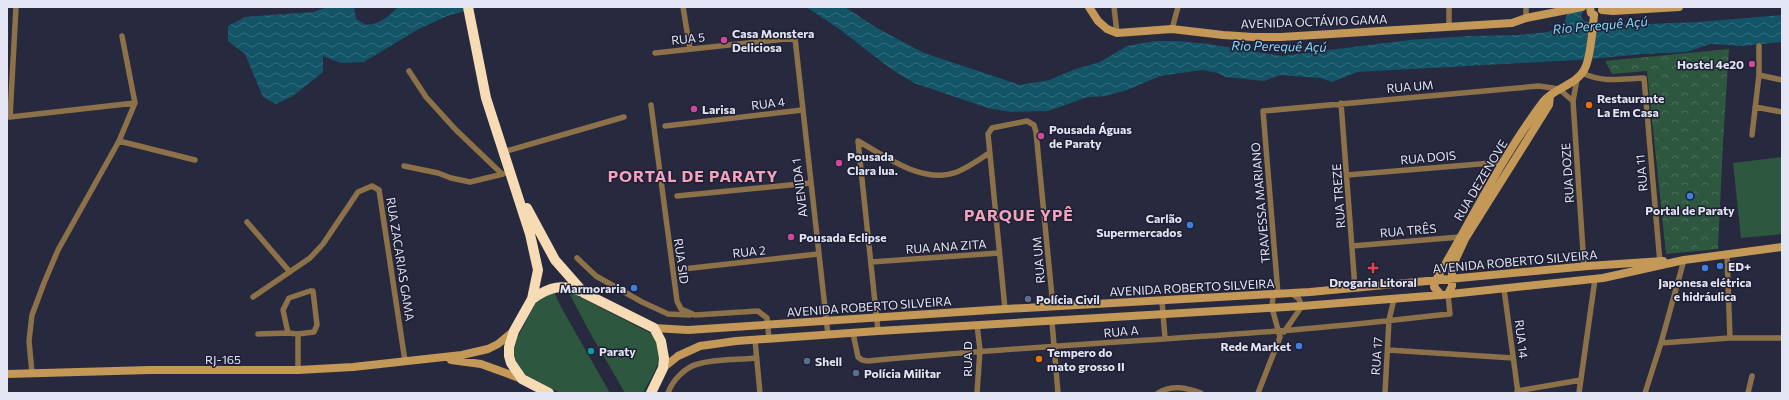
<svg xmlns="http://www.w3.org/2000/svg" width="1789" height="400" font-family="Commissioner,sans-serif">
<defs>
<pattern id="park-crowns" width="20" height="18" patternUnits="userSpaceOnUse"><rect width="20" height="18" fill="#2e573f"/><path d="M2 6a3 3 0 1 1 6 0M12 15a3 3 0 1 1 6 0" fill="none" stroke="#4c6f5b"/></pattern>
<pattern id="water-waves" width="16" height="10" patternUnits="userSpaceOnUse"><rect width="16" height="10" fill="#145467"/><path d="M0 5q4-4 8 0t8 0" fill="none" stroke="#366c7d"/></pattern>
</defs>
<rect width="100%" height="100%" fill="#27293e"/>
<path fill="#2e573f" d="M1782,157V234L1741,238L1733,163Z
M553,290L561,307L610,393H560L522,373L515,365L513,347L517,338L538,299Z
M568,291L652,334C668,355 654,372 643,393H625L589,331Z"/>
<path fill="url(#park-crowns)" d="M1729,49L1723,142L1718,249L1666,254L1647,71L1612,74L1605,61Z"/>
<path fill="url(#water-waves)" d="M328,7H354L356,19L366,25C380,24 388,17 398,7H480L447,16L417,30L364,62L341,63L323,56V72L293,96L276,104L263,97L245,54L228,41V26L245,17L313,12Z
M806,7H845L875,27L924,53L1020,85L1049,80L1073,70L1100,62L1127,46L1155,41H1178L1208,44L1282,56L1409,40L1470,36L1518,35L1548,32L1557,28L1564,23L1570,7H1585L1581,16L1584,21L1601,25L1649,24L1698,22L1782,15V42L1742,46L1711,44L1686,52L1643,54L1578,60L1357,72L1332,82L1320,78L1280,75L1264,81L1226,77L1218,73L1202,70L1160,76L1127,90L1106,96L1088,97L1048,111L1010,112L988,108L914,83L891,69L838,28Z"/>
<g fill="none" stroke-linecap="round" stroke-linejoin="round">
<path stroke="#8d7149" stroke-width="5.5" d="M16,7L10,117L135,103
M683,7L690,49
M1114,7L1117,33
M1449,7V26
M1526,7V18
M1172,29L1178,7
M655,53L795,38L828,335
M409,71L426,97L455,129L502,174
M1582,73C1604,83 1621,79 1644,78L1660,263
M1759,75L1782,80
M1577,79L1573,101L1584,266
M1341,103L1355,288
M651,105L677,301L681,309L695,315L758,311L767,318L769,339
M1755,107L1782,112
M665,126L802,110
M1752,135L1759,75V46
M119,141L195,160
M858,141L878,331
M858,141C887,157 923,185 957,172C969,167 979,160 989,153
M503,152L624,117
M404,166L438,173L451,178L470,182L503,174
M1347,175L1504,162
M677,196L810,183
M247,222L290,272
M1352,246L1460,237L1463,238
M1727,255L1730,338
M577,258L596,276L642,302L668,314L690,315
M871,262L999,253
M683,269L818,254
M1504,289L1518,393
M253,297L310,258L323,244L358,192L372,186L379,190L405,361
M1162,301L1165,338
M1005,309L988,134L992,128L1027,121L1034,125L1036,132L1053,307
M1052,322L1058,393
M977,325L980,350L977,393
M1284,332L1302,306L1299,299L1291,293
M853,333L858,357L862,360L868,361C1005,348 1142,341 1278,331C1336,327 1393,320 1450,314L1448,294
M258,334L288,333
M755,340L760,393
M1661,343L1730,338H1782
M1388,350L1513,358
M298,370V334L314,332L317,325L313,291H310L289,298L283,310L288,333L298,334
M32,373L29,341L32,315L44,283L58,250L119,141L135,103L122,36
M1517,391L1581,380
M668,393C672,381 685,367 698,364C716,359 738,360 756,358
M1158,393C1172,384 1187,388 1201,393
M1258,393L1280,337L1272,308L1273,296L1278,294L1263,111L1539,86L1559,89L1573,101
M1385,393L1389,320L1394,299
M1579,393L1595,279
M1645,393L1661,343L1684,260
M1748,393L1752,376"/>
<path stroke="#c49856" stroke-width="8" d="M1089,7L1098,21L1107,29L1117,33L1172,29L1223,35L1253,37H1281L1512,23L1526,18L1582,7
M1590,7L1591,13L1594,15
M1602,10L1613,11L1679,7
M1448,294L1452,286V267L1465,239L1549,105L1550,96
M1441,295L1434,287L1436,280C1471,221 1501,158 1543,102C1554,87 1578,86 1586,66C1590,55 1593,27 1594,15
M654,328L688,330L1005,309L1310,292L1588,266L1663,261
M451,360L481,364L522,379
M663,368L678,356L700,346L736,341L878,331L1302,306L1441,295L1603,278L1684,260L1782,247
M7,374L150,370H298L353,367L462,355L488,349L498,344L514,331"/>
<path stroke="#f6dbb5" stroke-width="10" d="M468,7L486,98L530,234L538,270L532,299L514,331L509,347V356L511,363L522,379L549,393
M527,208L555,260L584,293L654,328L661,341L664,358L663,368L651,393
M532,299C551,286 561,284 583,292"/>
</g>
<g fill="#d1479c" stroke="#1e1f34" stroke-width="1.5">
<circle cx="724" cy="40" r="4"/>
<circle cx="1752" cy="64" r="4"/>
<circle cx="694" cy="109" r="4"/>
<circle cx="1041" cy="136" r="4"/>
<circle cx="839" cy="163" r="4"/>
<circle cx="791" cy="237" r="4"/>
</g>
<g fill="#e8710a" stroke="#1e1f34" stroke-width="1.5">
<circle cx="1589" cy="105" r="4"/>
<circle cx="1039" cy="359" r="4"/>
</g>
<g fill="#3f7fe0" stroke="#1e1f34" stroke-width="1.5">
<circle cx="1690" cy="196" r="4"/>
<circle cx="1190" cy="225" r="4"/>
<circle cx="1720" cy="266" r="4"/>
<circle cx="1705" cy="268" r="4"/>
<circle cx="634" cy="288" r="4"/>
<circle cx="1299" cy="346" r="4"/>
</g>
<path fill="#e0444e" stroke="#1e1f34" stroke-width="1.5" d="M1371 262h4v4h4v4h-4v4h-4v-4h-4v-4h4z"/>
<g fill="#5c6f8a" stroke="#1e1f34" stroke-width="1.5">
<circle cx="1028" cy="299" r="4"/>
<circle cx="807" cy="361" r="4"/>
<circle cx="856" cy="373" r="4"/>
</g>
<circle fill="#0f9aa8" stroke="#1e1f34" stroke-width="1.5" cx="591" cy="351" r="4"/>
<g text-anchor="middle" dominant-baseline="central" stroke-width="3" stroke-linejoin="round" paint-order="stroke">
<g font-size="12" fill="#e3e5f3" stroke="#1e1f34">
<text transform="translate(1314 21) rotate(-2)">AVENIDA OCTÁVIO GAMA</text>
<text transform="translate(688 38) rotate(-6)">RUA 5</text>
<text transform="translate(1410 86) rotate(-5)">RUA UM</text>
<text transform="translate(768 103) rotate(-7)">RUA 4</text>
<text transform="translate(1428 157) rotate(-5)">RUA DOIS</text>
<text transform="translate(1567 173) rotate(-94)">RUA DOZE</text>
<text transform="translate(1641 173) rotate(-95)">RUA 11</text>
<text transform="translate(1480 180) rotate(-59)">RUA DEZENOVE</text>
<text transform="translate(799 188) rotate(-97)">AVENIDA 1</text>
<text transform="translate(1338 196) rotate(-94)">RUA TREZE</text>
<text transform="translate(1260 203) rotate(-95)">TRAVESSA MARIANO</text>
<text transform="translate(1408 230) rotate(-5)">RUA TRÊS</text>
<text transform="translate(946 246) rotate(-4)">RUA ANA ZITA</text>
<text transform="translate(749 251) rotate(-6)">RUA 2</text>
<text transform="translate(401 259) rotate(81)">RUA ZACARIAS GAMA</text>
<text transform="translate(1038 260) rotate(-95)">RUA UM</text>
<text transform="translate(682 261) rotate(82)">RUA SID</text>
<text transform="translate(1515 261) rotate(-5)">AVENIDA ROBERTO SILVEIRA</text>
<text transform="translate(1192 287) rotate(-3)">AVENIDA ROBERTO SILVEIRA</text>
<text transform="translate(869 306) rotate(-4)">AVENIDA ROBERTO SILVEIRA</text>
<text transform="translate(1121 331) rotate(-5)">RUA A</text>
<text transform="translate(1522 339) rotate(83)">RUA 14</text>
<text transform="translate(1376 356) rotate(-86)">RUA 17</text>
<text x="223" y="359">RJ-165</text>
<text transform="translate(967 359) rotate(-90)">RUA D</text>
</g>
<g font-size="12" font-weight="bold" fill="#e3e5f3" stroke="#1e1f34" text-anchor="start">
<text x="732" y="33">Casa Monstera<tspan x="732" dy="14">Deliciosa</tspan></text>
<text x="1744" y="64" text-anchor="end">Hostel 4e20</text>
<text x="1597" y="98">Restaurante<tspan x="1597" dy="14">La Em Casa</tspan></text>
<text x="702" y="109">Larisa</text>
<text x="1049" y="129">Pousada Águas<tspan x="1049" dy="14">de Paraty</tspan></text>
<text x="847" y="156">Pousada<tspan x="847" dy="14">Clara lua.</tspan></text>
<text x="1690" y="210" text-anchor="middle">Portal de Paraty</text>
<text x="1182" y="218" text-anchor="end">Carlão<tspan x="1182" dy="14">Supermercados</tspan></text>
<text x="799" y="237">Pousada Eclipse</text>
<text x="1728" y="266">ED+</text>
<text x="1373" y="282" text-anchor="middle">Drogaria Litoral</text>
<text x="1705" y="282" text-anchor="middle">Japonesa elétrica<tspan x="1705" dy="14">e hidráulica</tspan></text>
<text x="626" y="288" text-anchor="end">Marmoraria</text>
<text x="1036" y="299">Polícia Civil</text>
<text x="1291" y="346" text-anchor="end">Rede Market</text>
<text x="599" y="351">Paraty</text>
<text x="1047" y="352">Tempero do<tspan x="1047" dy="14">mato grosso II</tspan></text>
<text x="815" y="361">Shell</text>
<text x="864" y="373">Polícia Militar</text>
</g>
<g font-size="13" font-style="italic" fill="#85daf9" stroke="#1e1f34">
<text transform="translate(1600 25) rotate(-5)">Rio Perequê Açú</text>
<text transform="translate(1279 46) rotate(1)">Rio Perequê Açú</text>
</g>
<g font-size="16" font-weight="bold" letter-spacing="1" fill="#f3a3bc" stroke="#1e1f34">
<text x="693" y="175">PORTAL DE PARATY</text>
<text x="1019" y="214">PARQUE YPÊ</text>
</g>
</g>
<rect width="1789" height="400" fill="none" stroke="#e3e5f3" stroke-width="16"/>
</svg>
